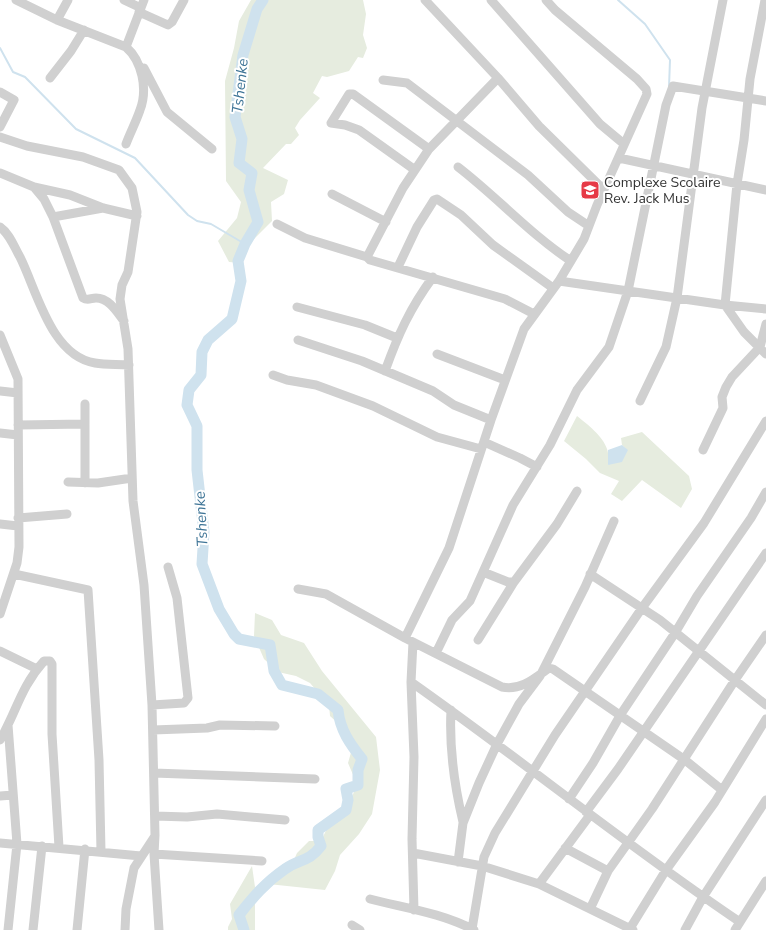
<svg xmlns="http://www.w3.org/2000/svg" width="766" height="930" font-family="'Nunito Sans',sans-serif">
<rect width="100%" height="100%" fill="#fff"/>
<path fill="#e6ecdf" d="M251,0H363L366,14L363,35L367,48L363,58L358,57L349,71L327,77L322,76L313,93L320,98L300,120L295,128L299,135L291,144H286L263,168L288,180L284,194L271,202L272,221L251,242L242,263L229,262L218,241L237,218L241,202L226,181L225,81L234,48L239,21Z
M577,416C587,424 603,436 607,449C609,454 608,460 608,465L627,450L622,445L621,438L642,432L689,476L692,489L681,508L642,480L622,501L611,494L619,481L600,473L586,459L564,441Z
M255,613L272,620L281,635L304,643L322,671L376,737L380,770L372,814L359,834L340,855L335,871L325,890L268,884L270,875L289,871L297,853L309,841H321L330,822L343,816L354,792V777L348,763L352,749L341,726L330,716L329,705L310,683L296,676L278,672L264,659L254,636Z
M252,866L255,887V930H228V927L232,919L230,904Z"/>
<path fill="#cfe2ee" d="M622,445L628,450L622,462L608,465V450Z"/>
<g fill="none" stroke-linecap="round" stroke-linejoin="round">
<path stroke="#cfe2ee" stroke-width="2" d="M618,0L645,24L670,60L669,87
M0,48L13,72L25,77L76,129L135,158L188,215L197,221L211,224L245,244"/>
<path stroke="#cfe2ee" stroke-width="11" d="M244,930L239,915C253,897 266,882 285,869C300,858 308,863 321,846L318,837V830L346,810L348,800L346,789L358,785V770L362,759C350,744 340,730 338,710L318,694L282,685L274,671L270,645L239,639L234,634L219,609L202,564L204,532L197,470V426L187,405L189,390L201,375L202,352L208,340L232,319L241,281L238,261L245,244L258,222L249,190L252,173L239,163L242,139L235,117L243,55L257,9L263,0"/>
<path stroke="#d0d0d0" stroke-width="9" d="M16,0L57,20L126,47C142,61 148,89 140,110C136,122 130,133 126,144
M124,0L141,8
M425,0L498,78L539,126L604,190
M491,0L600,124L624,144
M765,0L750,79L744,140L737,184L725,305L744,332L766,354
M139,12L168,25L172,22L184,0
M57,20L68,0
M126,47L144,0
M144,68L167,112L212,149
M50,78L71,51L84,30
M383,80L407,83L528,175L568,212L589,226
M0,92L14,100L0,127
M0,137L27,146L83,157L119,170L132,188L137,212L128,272L122,285L120,299L128,349L133,501L144,585L152,705L155,835L154,854L159,930
M619,158L766,190
M458,167C497,197 530,234 571,261
M415,170L359,130L345,125L331,123L349,94H353L429,149
M0,173L34,187L70,195L103,208L137,216
M34,187L44,199L53,217L83,298C88,301 91,298 96,298C109,298 117,312 124,321
M332,194L386,222
M53,217L103,208
M277,224L305,238L367,257L370,260L505,299L534,314
M0,227C10,234 14,247 20,257C37,291 51,356 95,363C106,365 118,364 129,365
M367,257L403,188L429,149L498,78
M398,267L417,227L434,200L437,199L461,215L493,245L553,288
M559,281L725,305L766,309
M297,307L365,325L397,338
M0,335L18,379L19,547L17,563L0,614
M298,340L362,361L433,391L454,405L491,420
M437,354L505,380
M385,371C398,335 410,308 433,277
M273,375L287,380L316,385L373,406L437,437L481,449
M0,391L18,393
M640,401L666,347L677,298L702,108L723,0
M85,404V483
M18,425L85,424
M0,433L18,435
M484,442L520,458L537,467
M703,450L723,408L722,397L726,387L732,377L760,347L766,324
M68,482L98,483L132,478
M18,518L67,514
M0,524L18,526
M483,572L508,582H514L557,524L577,491
M14,574L88,590L99,760L101,851
M590,574L660,620L766,705
M298,589L326,594L405,638L502,687C521,691 535,678 549,668L553,669L685,760L722,790
M405,638L449,548L491,420L524,329L559,281L584,239L597,205L647,94L646,89L637,79L555,10L546,0
M478,640L514,582
M413,642L411,682L414,757L412,839L414,910
M0,651L37,669
M436,653L452,620L470,601L513,505L550,445L577,390L609,347L628,291L666,105L673,86L766,101
M411,682C522,760 627,846 740,922
M152,705L184,703L188,698L177,598L168,567
M451,710C449,749 454,784 463,822
M153,730L207,728L220,725L275,726
M0,740C17,711 20,688 44,661H50L52,664V734L59,847
M154,773L315,779
M0,796L13,795
M569,799L593,763L621,714L675,633L697,596L751,518L766,492
M586,812L618,769L766,553
M155,816L187,817L217,814L285,820
M0,843L141,856
M565,848L608,871
M413,853L482,866L539,884L633,930
M154,854L262,861
M458,862L463,823L479,783L497,744L519,704L540,676L585,587L614,521
M539,884L590,815
M370,899C405,908 442,913 474,930
M590,909L608,871L652,809L735,680L766,635
M352,925L360,930
M472,929L484,857L495,833L555,735L642,608L704,523L766,421
M8,930L17,844L8,725
M33,930L42,846
M77,930L85,849
M125,930L126,909L134,868L155,836
M629,930L666,870L715,802L766,719
M685,930L703,897L766,800
M735,930L766,881"/>
</g>
<defs>
<symbol id="school-square" viewBox="-11 -11 22 22"><rect x="-9" y="-9" width="18" height="18" rx="4" fill="#e63946" stroke="#fff"/><path d="M0-5L7-2L0 1L-7-2ZM-4 1L0 2.5L4 1V4Q0 6-4 4Z" fill="#fff"/></symbol>
</defs>
<g fill-rule="evenodd">
<use href="#school-square" x="579" y="179" width="22" height="22"/>
</g>
<g text-anchor="middle" dominant-baseline="central" stroke-width="4" stroke-linejoin="round" paint-order="stroke">
<g font-size="14" fill="#333" stroke="#fff" text-anchor="start">
<text x="604" y="182">Complexe Scolaire<tspan x="604" dy="16">Rev. Jack Mus</tspan></text>
</g>
<g font-size="15" font-style="italic" fill="#3f7597" stroke="#fff">
<text transform="translate(240 86) rotate(-84)">Tshenke</text>
<text transform="translate(201 519) rotate(-93)">Tshenke</text>
</g>
</g>
</svg>
